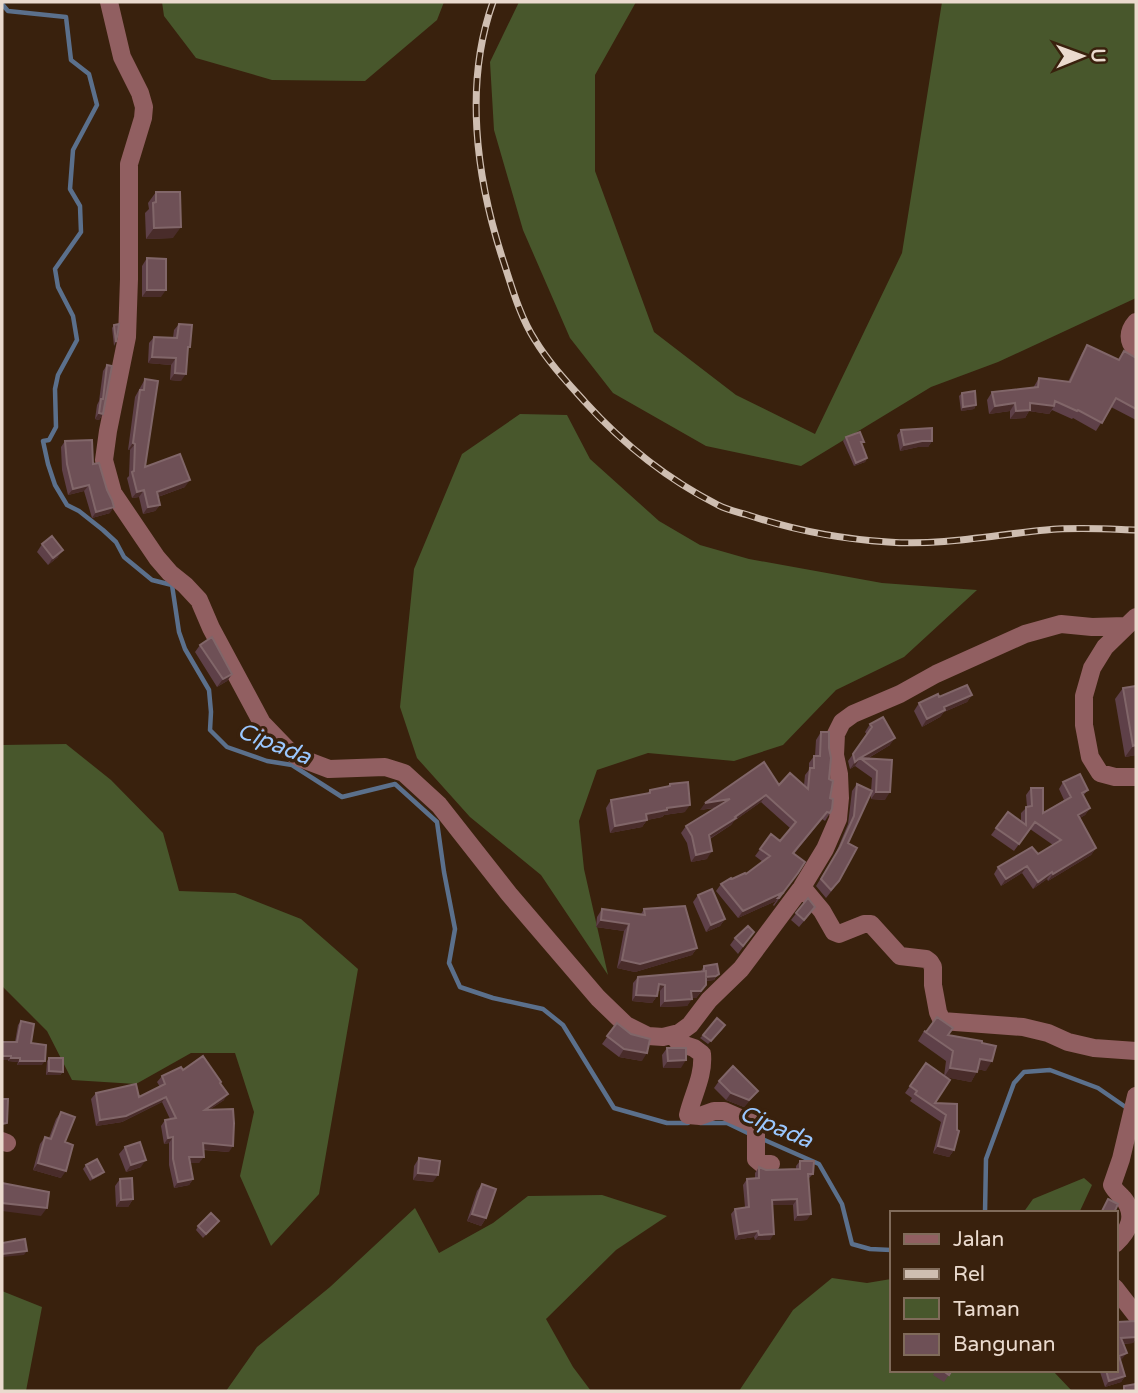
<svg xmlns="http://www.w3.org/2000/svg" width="1138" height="1393" font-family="'Varela Round',sans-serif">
<rect width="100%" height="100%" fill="#39210d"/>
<path fill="#48572c" d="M162,2H444L437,20L365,81L272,80L196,58L164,16Z
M519,2H636L595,75V171L654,332L736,395L815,434L902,253L942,2H1136V298L998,362L931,387L801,466L706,446L613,393L570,338L523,230L494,130L490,62Z
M520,414L567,415L590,459L659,521L700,545L749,559L882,583L977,590L904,657L836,690L783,745L734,761L648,753L597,770L579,821L584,869L608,975L541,875L470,817L417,758L400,707L414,569L462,454Z
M66,744L111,780L163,833L179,891L235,893L301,919L358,969L319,1194L271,1246L240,1176L254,1112L235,1053H191L136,1084L72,1080L47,1031L2,986V745Z
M1084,1178L1092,1185L1079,1213H1023L1033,1199Z
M602,1195L667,1216L616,1250L546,1319L573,1367L591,1391H226L257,1347L330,1287L415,1208L439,1253L493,1223L528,1196Z
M832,1278L867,1283L891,1279V1370H1054V1372L1072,1391H739L793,1310Z
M2,1291L42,1307L26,1391H2Z"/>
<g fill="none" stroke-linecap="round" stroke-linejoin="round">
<path stroke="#5b708c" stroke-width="4.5" d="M2,4L8,11L66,17L71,60L89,74L97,105L73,150L70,189L80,206L81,232L55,269L58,287L73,316L77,340L58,375L55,389L56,427L49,440L43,441L48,464L55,485L67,505L79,511L103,530L116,542L124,557L152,580L172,585L179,632L185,649L209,690L211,712L210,730L227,747L267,761L292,765L342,797L395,784L437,822L444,872L455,929L449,963L460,987L493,998L543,1009L563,1025L614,1108L667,1123H688
M700,1123H727L752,1135
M760,1138L819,1164L842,1204L852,1244L870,1249L891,1250
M985,1213L986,1159L1014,1083L1024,1072L1050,1070L1098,1088L1127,1108"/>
<path stroke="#915f61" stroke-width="18" d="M109,2L122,57L140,93L144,107L143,118L129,164V279L127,337L108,431L104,460L113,493L157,558L170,573L185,585L199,600L211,628L262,723L289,751L300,758L329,769L385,767L404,773L439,805L509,894L598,998L626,1025L648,1036L663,1037L679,1033L690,1025L709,1000L741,969L802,887L825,849L838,819L840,798L839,774L835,755L836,734L842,722L853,714L900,694L936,674L1025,634L1061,624L1092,627L1125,626
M1136,322C1128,331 1127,341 1136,350
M1136,617L1105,647L1092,668L1084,696V725L1090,757L1100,773L1115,777H1136
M802,887L822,911L834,932L839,934L864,924H871L900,956L926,959L930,962L933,967V985L938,1012L942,1021L1023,1027L1048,1033L1068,1042L1094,1048L1136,1051
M673,1035L679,1043L694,1048L702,1054C704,1076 693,1094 688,1115L700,1116L714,1111H724L756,1125V1159L762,1164H771
M2,1141L7,1143
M1115,1244C1129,1231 1137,1215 1123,1198C1118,1193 1115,1191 1112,1185L1121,1159L1136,1096
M1115,1288L1136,1315"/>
<defs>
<path id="rail" d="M493,2C464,83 476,176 502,257C511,284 519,315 535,340C549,363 567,382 585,402C623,444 667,479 718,505C727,510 738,512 748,515C793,530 840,539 888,542C941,546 993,535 1046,530C1076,527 1106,529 1136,530"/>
</defs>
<use href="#rail" stroke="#cfbeb1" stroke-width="7"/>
<use href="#rail" stroke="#39210d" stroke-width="4.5" stroke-dasharray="13" stroke-linecap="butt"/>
</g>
<path fill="#5e4048" d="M156,192L173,238L146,239L145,213L149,209L148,203Z
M147,258L161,297H142V266Z
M179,324L188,349L181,381L170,380L171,365L148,363L149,343L154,337L173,338L174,330Z
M114,325L116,342L114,346L112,328Z
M1087,345L1118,360L1124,351L1136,358V420L1111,407L1096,431L1073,418L1072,419L1052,410L1049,414L1029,411L1025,418L1010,419V411L989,414L987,400L992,392L1033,388L1039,378L1068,382L1082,353Z
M107,365L103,414L99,420L95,419L97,405L99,401L103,371Z
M145,379V467L185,487L158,497L160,505L155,511L143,514L139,497L132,498L127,478L129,476L130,450H128L135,397Z
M962,393L976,405L974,409L961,411L959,396Z
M901,430L932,441L928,447H918L900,451L897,435Z
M846,437L862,444L867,458L865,462L854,466L843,441Z
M65,441L93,464L107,490L110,513L92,518L84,491L68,495L62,470L61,447Z
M42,544L58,557L48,565L37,552Z
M200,645L232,674L227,681L217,687L195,652Z
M1136,686V755L1125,757L1115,699L1123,688Z
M972,695L967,702L944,712L940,717L922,727L914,711L919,703L939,697Z
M870,724L890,745L867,759L892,760L885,800L871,799V794L848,843L834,888L826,898L816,886L835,855L848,824L852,791L857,784L871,791L872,778L855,766L850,769L848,761L867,735L865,732Z
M821,732L829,779L830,813L825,821L822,819L794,854L798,873L774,906L773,905L776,901L738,918L716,891L721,884L746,874L763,862L755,856L771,834L780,841L790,828L761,802L734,821L731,825L710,839L707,859L691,862L687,843L681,833L686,826L715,808L700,810L779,785H804L805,775L809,770V763L814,756H815L816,740Z
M1063,782L1088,790L1083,796L1090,808L1085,815L1080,818L1096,848L1091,855L1048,881L1047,879L1033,889L1022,873L1001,886L994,874L998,867L1038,854L1053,845L1030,829L1014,851L991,835L1008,812L1021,822V813L1027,807L1026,795L1031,788L1043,813L1064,800L1059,789Z
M670,784L685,812L664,815L662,817L647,820L642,827L610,833L606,808L611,800L647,794L650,790L668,786Z
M698,895L725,919L720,926L706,932L693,902Z
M808,898L810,914L799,927L791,920Z
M602,909L641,914L644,909L697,948L692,955L635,972L617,968L624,931L596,927L597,917Z
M754,932L738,954L730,945L735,938Z
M704,966L716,976V977L714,980L706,981L701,992L696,998H692L687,1006L660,1007V991H657V996L652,1003L632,1001L633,983L638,977L701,971Z
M21,1021L31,1043L42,1065H17L18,1062L8,1061V1060H2V1042H15L18,1025Z
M617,1023L631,1034L642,1061L619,1057L602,1044Z
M723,1029L708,1044L700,1038L703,1035Z
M924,1031L948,1035L986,1071L978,1069L971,1082L946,1077L935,1103L957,1104L954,1150L949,1157L933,1153L941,1122L910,1101L912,1098L905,1093L926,1063L944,1076L946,1061L918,1041Z
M667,1048L681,1068H663L662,1055Z
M49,1058L63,1072L60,1075H46L47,1061Z
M183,1070L220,1083L224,1100L209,1110L229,1152L203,1150L199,1163H190L193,1179L189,1185L174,1188L169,1165V1143L164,1144L161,1126L165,1120L170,1119L162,1102L122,1122L96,1126L91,1099L96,1093L139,1097L160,1087L157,1082L162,1076Z
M719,1081L758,1091L744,1107L726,1100L714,1088Z
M61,1112L65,1142L61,1178L33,1170L40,1144L45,1137L49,1138L56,1119Z
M125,1147L141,1167L126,1172L119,1154Z
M419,1158L433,1182L413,1180L414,1166Z
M800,1161L813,1174L808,1179L807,1220L794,1221L793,1205H772L770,1240H755L754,1237L735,1240L731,1214L735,1209L745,1207L743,1185L747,1179L755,1178V1173L759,1167L766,1170L796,1169V1166Z
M86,1165L101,1175L90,1181L83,1169Z
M120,1179L133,1199L128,1207H116L115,1186Z
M482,1184L486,1218L481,1226L467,1221L477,1191Z
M219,1221L203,1238L196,1230L198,1226Z
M1136,1321V1338L1133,1343L1123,1344L1122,1359L1120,1360L1125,1376L1121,1382L1105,1387L1100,1372L1101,1370H1115L1117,1322Z
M936,1370H952L944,1382L933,1375Z"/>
<path fill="#492c2a" d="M181,227L173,238L146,239L154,228Z
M147,290H166L161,297H142Z
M152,357L176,358L171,365L148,363Z
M175,373L186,374L181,381L170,380Z
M1015,403L1010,411L989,414L995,406Z
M1030,403L1054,406L1049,414L1029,411L1025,418L1010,419L1016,411Z
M976,405L974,409L961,411L963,407Z
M99,413L103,414L99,420L95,419Z
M922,441H932L928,447H918L900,451L904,445Z
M133,443L135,444L130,450H128Z
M867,458L865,462L854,466L856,463Z
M190,480L185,487L152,499L157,492Z
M89,485L84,491L68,495L73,489Z
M144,490L139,497L132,498L137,492Z
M160,505L155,511L143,514L148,507Z
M114,507L110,513L92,518L96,512Z
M63,550L58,557L48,565L53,558Z
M232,674L227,681L217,687L223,679Z
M972,695L967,702L944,712L940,717L922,727L927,719L944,707Z
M895,738L890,745L863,761L860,758Z
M1136,745V755L1125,757L1133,746Z
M860,758L855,766L850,769L855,762Z
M876,792H890L885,800L871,799Z
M766,795L761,802L734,821L731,825L704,842L709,835Z
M730,799L724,806L700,810L705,803Z
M690,805L685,812L664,815L662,817L647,820L642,827L610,833L615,826L646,814L667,808Z
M1090,808L1085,815L1073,822L1078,815Z
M1096,848L1091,855L1048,881L1053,874Z
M712,851L707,859L691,862L696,855Z
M1027,866L1022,873L1001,886L1006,879Z
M1052,872L1047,879L1033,889L1038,882Z
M798,873L774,906L779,898H778L776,901L738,918L743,911Z
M725,919L720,926L706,932L711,925Z
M601,920L629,924L624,931L596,927Z
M697,948L692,955L635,972L617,968L622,960Z
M716,976L714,980L702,981L705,977Z
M659,984L665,985L660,991H654Z
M706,985L696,998H686L691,991Z
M636,995L657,996L652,1003L632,1001Z
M692,999L687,1006L660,1007L665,1001Z
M624,1049L647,1053L642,1061L619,1057Z
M2,1056H11L8,1060H2Z
M11,1058H20L18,1062L8,1061Z
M980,1059L992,1061L986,1071L973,1068Z
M686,1060L681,1068H663L668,1061Z
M20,1061H45L42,1065H17Z
M950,1068L977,1072L971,1082L944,1077Z
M49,1071L63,1072L60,1075H46Z
M758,1091L744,1107L726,1100L731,1093Z
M228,1094L224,1100L200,1116L205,1110Z
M166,1097L162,1102L122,1122L96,1126L100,1120Z
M173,1137L169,1143L164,1144L168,1138Z
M203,1143L233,1146L229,1152L199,1149Z
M938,1146L954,1150L949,1157L933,1153Z
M189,1157H204L199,1163H185Z
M146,1160L141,1167L126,1172L131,1165Z
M38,1163L66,1171L61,1178L33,1170Z
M104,1172L101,1175L90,1181L93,1178Z
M418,1173L438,1175L433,1182L413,1180Z
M193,1179L189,1185L174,1188L178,1182Z
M133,1199L128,1207H116L121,1200Z
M797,1199L793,1205H768L772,1200Z
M2,1203L47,1208L41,1216L2,1211Z
M472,1214L486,1218L481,1226L467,1221Z
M811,1214L807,1220L794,1221L798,1215Z
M758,1231L754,1237L735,1240L739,1234Z
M774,1234L770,1240H755L759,1235Z
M27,1251L24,1255L2,1257V1254Z
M1136,1337L1133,1343L1117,1344L1121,1338Z
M1127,1353L1122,1359L1115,1362L1119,1356Z
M1125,1376L1121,1382L1105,1387L1109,1381Z"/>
<path fill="#6e5056" stroke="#816669" stroke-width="2" d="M156,192H180L181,227L154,228L153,203L156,202Z
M147,258L166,259V290H147Z
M119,324L118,332L116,342L114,325Z
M179,324L192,325L190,347H188L186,374L175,373L176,358L152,357L154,337L177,338Z
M1087,345L1119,360L1124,351L1136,358V409L1116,398L1102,423L1078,410L1077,411L1055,401L1054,406L1030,403V410L1016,411L1015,403L995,406L992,392L1038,387L1039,378L1070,382Z
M107,365L112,366L103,414L99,413L101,399H103Z
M145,379L158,381L145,467L180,454L190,480L157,492L160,505L148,507L144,490L137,492L132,472L134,471L135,444L133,443L140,390H144Z
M975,391L976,405L963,407L962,393Z
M932,428V441H922L904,445L901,430Z
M860,432L864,442H861L867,458L856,463L846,437Z
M92,440L93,464L99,463L107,490L112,500L114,507L96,512L89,485L73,489L67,464L65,441Z
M52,536L63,550L53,558L42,544Z
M212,637L232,674L223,679L200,645Z
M967,685L972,695L944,707L945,710L927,719L919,703L938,694L939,697Z
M1136,686V745L1133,746L1123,688Z
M883,717L895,738L860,758L892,760L890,792H876L877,771L860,758L855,762L853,754L872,727L870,724Z
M821,732H829V748L831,758L829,779L833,781L830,798L833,799L832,809L830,813L827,812L793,853L805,862L798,873L779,898H778L784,892L743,911L721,884L731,878L732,879L745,873L746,874L770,856L760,849L771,834L780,841L796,822L766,795L735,817L736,818L709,835L712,851L696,855L692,836L686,826L730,799L705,803L764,762L779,785L790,773L808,789L810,768H814V756H820Z
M1080,774L1088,790L1082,793L1090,808L1078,815L1096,848L1053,874L1052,872L1038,882L1027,866L1006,879L998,867L1032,847L1038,854L1061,840L1035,822L1019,844L996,828L1008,812L1026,825V807L1032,806L1031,788H1043V813L1071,797L1063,782Z
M688,782L690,805L667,808V810L646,814L647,820L615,826L611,800L650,793V790L670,786V784Z
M857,784L872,791L848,843L857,848L839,881L831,890L821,879L840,847L854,816Z
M712,889L725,919L711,925L698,895Z
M808,898L815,907L804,920L796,913Z
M685,906L697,948L640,964L622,960L629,924L601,920L602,909L645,915L644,909Z
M748,926L754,932L743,946L735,938Z
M717,964L719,974L716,976L706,977V971H704V966Z
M706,971V985L701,991H691L692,999L665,1001V985L659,984L657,996L636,995L638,977Z
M937,1017L953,1028L948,1035L982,1041V1043L996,1046L992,1061L980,1059L977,1072L950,1068L953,1051L924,1031L926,1032Z
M717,1018L725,1025L711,1041L703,1035Z
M21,1021L34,1024L31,1043L46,1045L45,1061H20V1058H11V1056H2V1042H17Z
M617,1023L631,1034L650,1039L647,1053L624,1049L607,1036Z
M667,1048H686V1060L668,1061Z
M203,1056L221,1082L220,1083L228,1094L205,1110L233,1109L234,1123L233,1146L203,1143L204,1157H189L193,1179L178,1182L173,1159V1137L168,1138L165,1120L176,1118L166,1097L126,1116L100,1120L96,1093L136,1084L139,1097L165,1084L162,1076L181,1067L183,1070Z
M49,1058H63V1072L49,1071Z
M926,1063L950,1080L935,1103L957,1104V1130L959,1131L954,1150L938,1146L946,1115L915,1094L917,1091L910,1086Z
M733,1066L758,1091L749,1100L731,1093L719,1081Z
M2,1099H8L7,1123L2,1124Z
M61,1112L75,1117L65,1142L73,1145L66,1171L38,1163L45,1137L51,1139Z
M140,1142L146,1160L131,1165L125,1147Z
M419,1158L440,1161L438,1175L418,1173Z
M97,1159L104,1172L93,1178L86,1165Z
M800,1161H814L813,1174H808L811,1214L798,1215L797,1199L772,1200L774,1234L759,1235L758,1231L739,1234L735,1209L749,1207L747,1179L759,1178V1167L766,1170L800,1169Z
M132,1178L133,1199L121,1200L120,1179Z
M2,1183L49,1192L47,1208L2,1203Z
M482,1184L496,1189L486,1218L472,1214Z
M1108,1199L1118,1204L1114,1213H1106L1102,1211Z
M211,1213L219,1221L206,1234L198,1226Z
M25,1239L27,1251L2,1254V1256V1243Z
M1115,1318L1117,1322L1136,1321V1337L1121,1338L1127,1353L1119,1356L1125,1376L1109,1381L1106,1370H1115Z
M942,1370H952L949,1375Z
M1136,1384V1391H1124V1386Z"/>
<g text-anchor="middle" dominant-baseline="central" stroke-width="7" stroke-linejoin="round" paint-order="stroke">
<g font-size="23" font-style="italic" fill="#9ac7ff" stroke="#39210d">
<text transform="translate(274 744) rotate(22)">Cipada</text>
<text transform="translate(776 1127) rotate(23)">Cipada</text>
</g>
</g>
<rect width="1138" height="1393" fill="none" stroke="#eadace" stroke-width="7"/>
<rect x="890" y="1211" width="228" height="161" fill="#39210d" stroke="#806b5a" stroke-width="2"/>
<rect x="904" y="1234" width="35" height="10" fill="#915f61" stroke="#806b5a" stroke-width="2"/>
<text x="953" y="1246" font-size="21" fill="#eadace">Jalan</text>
<rect x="904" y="1269" width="35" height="10" fill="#cfbeb1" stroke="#806b5a" stroke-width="2"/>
<text x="953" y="1281" font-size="21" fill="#eadace">Rel</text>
<rect x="904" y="1298" width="35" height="21" fill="#48572c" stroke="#806b5a" stroke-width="2"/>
<text x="953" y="1316" font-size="21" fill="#eadace">Taman</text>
<rect x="904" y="1334" width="35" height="21" fill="#6e5056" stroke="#806b5a" stroke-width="2"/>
<text x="953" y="1351" font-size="21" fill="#eadace">Bangunan</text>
<g transform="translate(1082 56) rotate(89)" stroke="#39210d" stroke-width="5" paint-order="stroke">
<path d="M0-5L12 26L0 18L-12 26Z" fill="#eadace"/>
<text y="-10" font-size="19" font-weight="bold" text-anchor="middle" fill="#eadace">U</text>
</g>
</svg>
